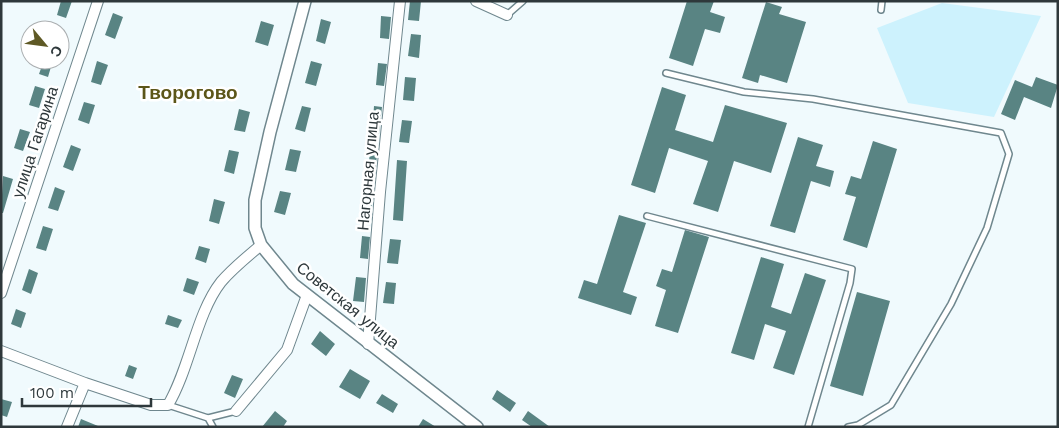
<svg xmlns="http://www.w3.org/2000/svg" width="1059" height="428" font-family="'Work Sans',sans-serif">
<rect width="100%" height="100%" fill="#f0fafd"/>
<path fill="#cdf2fd" d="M942,3L1041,16L994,117L908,103L877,28Z"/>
<path fill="#598483" d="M61,1H72L66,18L57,15Z
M410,1H421L419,21L408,20Z
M687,1H714L710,12L725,17L720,33L705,29L693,66L669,58Z
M766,2L782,7L779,14L806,22L787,83L760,75L758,83L742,78Z
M113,13L123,17L115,39L105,35Z
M381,16L391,17L389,39L380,38Z
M321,19L331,22L325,44L316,41Z
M261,21L274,25L268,46L255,42Z
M411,34L421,35L419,58L408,56Z
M44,60H53L48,77L39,74Z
M97,61L108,65L101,85L91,82Z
M311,61L322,64L316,86L305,83Z
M378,63L387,64L384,86L376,85Z
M405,77L416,78L414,101L403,100Z
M1036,77L1058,85L1051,108L1024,97L1015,120L1001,114L1015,80L1032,87Z
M35,86L45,89L39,108L29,105Z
M662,87L686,95L675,130L713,142L725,105L787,123L771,173L734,161L718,212L693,204L708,161L669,148L655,193L631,185Z
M84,102L95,105L89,124L78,120Z
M302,106L311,108L305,132L295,129Z
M374,106L382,107L379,134H372Z
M239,109L250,112L245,132L234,130Z
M402,120L412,121L409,143L399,142Z
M20,129L30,132L23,151L14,148Z
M798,137L823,145L816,166L834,171L830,187L811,181L795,233L770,226Z
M873,141L897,149L867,248L843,240L856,197L845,194L851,176L861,179Z
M71,145L81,149L73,171L63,167Z
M290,149L301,151L296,172L285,170Z
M229,150L239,152L234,174L224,171Z
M370,153L377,154L375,176H367Z
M397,160L407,161L403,221L393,220Z
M3,176L13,179L3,213H1Z
M55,187L65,191L58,211L48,208Z
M280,191L291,193L285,215L274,212Z
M214,199L225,202L219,224L209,221Z
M364,201L372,202L371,224L362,223Z
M619,215L646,223L623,292L637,297L631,315L578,298L584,280L597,284Z
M43,226L53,229L46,251L36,248Z
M685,230L709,237L678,333L655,326L666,290L656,286L662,269L672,272Z
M362,236L370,237L368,259L360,258Z
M390,239L401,240L398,264L387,263Z
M199,246L210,249L206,263L195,259Z
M761,257L784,264L771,307L791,314L805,273L826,280L794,375L773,368L786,331L765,324L754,360L731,353Z
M29,269L38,273L31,294L22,290Z
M356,277L366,278L364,302L353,301Z
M187,278L199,282L194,295L183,291Z
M386,282L396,283L394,304L383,303Z
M857,292L890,301L863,396L830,386Z
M16,309L26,313L21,328L11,324Z
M168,315L182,320L178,328L165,324Z
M320,331L335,344L326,356L311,344Z
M129,365L137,368L133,379L125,376Z
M350,369L370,381L360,399L339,387Z
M232,375L243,379L235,398L224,393Z
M497,390L516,403L510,412L492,399Z
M382,394L398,404L393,413L376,403Z
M1,399L12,402L7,417L1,415Z
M275,411L287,421L283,427H262Z
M528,411L550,427H532L522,420Z
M81,419L98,426V427H78Z
M423,419L436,427H418Z"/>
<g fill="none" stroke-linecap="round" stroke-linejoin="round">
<defs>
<path id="service" d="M881,10L882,1
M507,15L523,1
M666,73L744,92L813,99L1001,133L1009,154L987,228L951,304L891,405L858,425L848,427
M647,216L852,269L850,283L808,427
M168,405L208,418L236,411
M208,418L213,427"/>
<path id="minor" d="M476,1L507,15
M1,293L98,1
M368,344L380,192L400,1
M1,351L85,383L151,405H168C190,368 196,314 221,282C233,268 247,257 261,245
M236,411L287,350L307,295
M67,427L85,383"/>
<path id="tertiary" d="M305,1L270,132L255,200V228L261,245L293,284L477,427"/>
</defs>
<use href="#service" stroke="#6f878e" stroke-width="8"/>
<use href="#minor" stroke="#6f878e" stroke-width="12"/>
<use href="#tertiary" stroke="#6f878e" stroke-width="14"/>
<use href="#service" stroke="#fff" stroke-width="5"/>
<use href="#minor" stroke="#fff" stroke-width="10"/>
<use href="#tertiary" stroke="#fff" stroke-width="11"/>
</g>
<g text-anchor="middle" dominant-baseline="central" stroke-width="5" stroke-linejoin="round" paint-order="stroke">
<g font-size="16" fill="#2e383b" stroke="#fff">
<text transform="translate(35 142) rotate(-72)">улица Гагарина</text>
<text transform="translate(368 171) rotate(-85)">Нагорная улица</text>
<text transform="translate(348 305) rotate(39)">Советская улица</text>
</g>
<g font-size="19" font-weight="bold" fill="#5c5619" stroke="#fff">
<text x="188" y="92">Творогово</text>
</g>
</g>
<rect width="1059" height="428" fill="none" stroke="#2e383b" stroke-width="5"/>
<g transform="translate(45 45) rotate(119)"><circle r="24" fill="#ffffff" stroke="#abafb1"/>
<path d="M0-4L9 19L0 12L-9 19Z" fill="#5e5925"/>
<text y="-8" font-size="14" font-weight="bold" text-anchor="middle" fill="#2e383b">С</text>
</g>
<path d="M22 398v8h129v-8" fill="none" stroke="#2e383b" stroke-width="2.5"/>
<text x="30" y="398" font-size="15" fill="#2e383b" stroke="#ffffff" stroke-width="4" paint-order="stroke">100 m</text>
</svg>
